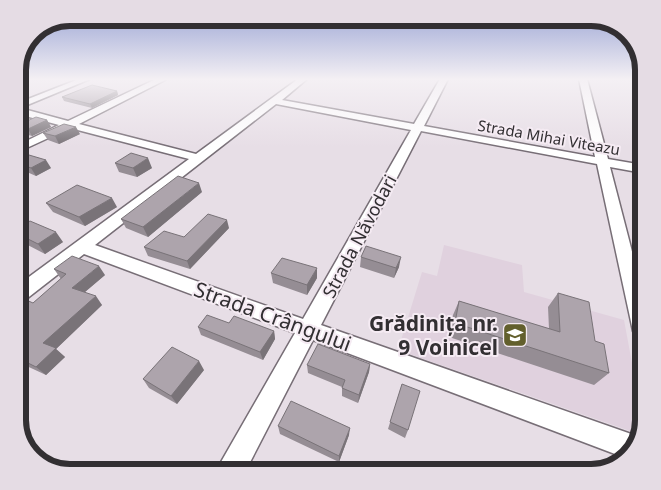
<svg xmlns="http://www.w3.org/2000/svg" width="661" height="490" font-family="'Noto Sans',sans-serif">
<rect width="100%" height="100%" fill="#e7dee6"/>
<path fill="#e0d1de" d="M444,245L522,265L524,292L624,320L643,422L639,434L398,350L422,272L437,276Z"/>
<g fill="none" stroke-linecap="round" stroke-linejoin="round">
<defs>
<path id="street" d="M79,79H90L20,108L68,121L156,79H167L79,124L196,154L298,79H307L282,100L414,124L440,79H448L424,126L595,157L579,79H587L608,159L643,165V173L610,167L643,294V340L636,337L633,331L597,164L421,131L321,325L634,435L638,437L632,452L623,457L313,340L245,472H218L221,462L295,333L84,254L25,300L18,302V285L189,159L70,128L18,152V145L59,125L18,114V103ZM276,104L411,130L303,319L95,245Z"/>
</defs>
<use href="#street" stroke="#776e76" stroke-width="3"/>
<use href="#street" fill="#fff" fill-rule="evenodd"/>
</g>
<path fill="#958d94" d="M117,91L118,95L92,108L64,101L62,97Z
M47,120L51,127L32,136L21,133L18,128V125Z
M43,133L80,134L59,144L48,140Z
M18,160L51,168L36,176L20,169L18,166Z
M115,163L152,168L137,177L119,172Z
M202,192L148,237L126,228L121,219Z
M46,203L117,207L85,226L53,212Z
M18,228L63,242L45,254L20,241L18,238Z
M229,228L190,269L148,256L144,247L184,237Z
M361,257L399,267L394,278L360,267Z
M54,269L105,275L85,292L102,305L56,349L65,357L46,375L18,362V332L22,328L18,324V302L33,303L61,279Z
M271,273L317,278L307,295L273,283Z
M558,293L595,341L609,373L594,385L449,337L453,315L459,301L549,329L548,307Z
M198,327L274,331L275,339L263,360L201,335Z
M370,364L369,372L358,403L342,396V387L308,373L307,365Z
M204,370L177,404L149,388L143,379Z
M402,384L408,430L405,438L388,429Z
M278,426L349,435L339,462L280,434Z"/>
<path fill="#797378" d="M117,91L118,95L92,108L90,104Z
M47,120L51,127L32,136L28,129Z
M76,127L80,134L59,144L55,136Z
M148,158L152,168L137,177L133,168Z
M46,160L51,168L36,176L31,168Z
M199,183L202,192L148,237L143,227Z
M112,198L117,207L85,226L79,217Z
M227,220L229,228L190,269L187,261Z
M56,232L63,242L45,254L38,244Z
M401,257L399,267L394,278L396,268Z
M99,266L105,275L79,297L72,288Z
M317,268V278L307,295V285Z
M18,271L21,275L18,278Z
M96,296L102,305L56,349L65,357L46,375L36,367L43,343Z
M274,331L275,339L263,360L260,352Z
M199,361L204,370L177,404L171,396Z
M370,364L369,372L358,403L359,395Z
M350,428L349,435L339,462V456Z"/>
<path fill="#ada4ac" stroke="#797378" d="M92,85L117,91L90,104L62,97Z
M36,117L47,120L28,129L18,126V125Z
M64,124L76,127L55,136L43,133Z
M131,153L148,158L133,168L115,163Z
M29,155L46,160L31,168L18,163V160Z
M178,176L199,183L143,227L121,219Z
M77,185L112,198L79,217L46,203Z
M208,214L227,220L187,261L144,247L164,231L184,237Z
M30,221L56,232L38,244L18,234V228Z
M366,246L401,257L396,268L361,257Z
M72,256L99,266L72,288L96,296L43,343L56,348L36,367L18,358V332L24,326L18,324V322L22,317L18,316V302L22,298L33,303L66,274L54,269Z
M282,258L317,268L307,285L271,273Z
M558,293L589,302L595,341L604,344L609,373L455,323L459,301L560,332Z
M207,315L229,323L234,316L274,331L260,352L198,327Z
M318,344L370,364L359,395L342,388L345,380L307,365Z
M172,347L199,361L171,396L143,379Z
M402,384L420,391L408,430L390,422Z
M291,401L350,428L339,456L278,426Z
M104,462L119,472H95Z"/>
<linearGradient id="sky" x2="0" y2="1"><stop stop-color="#949fd2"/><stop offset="0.54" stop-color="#f4f0f4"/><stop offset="1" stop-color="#f4f0f4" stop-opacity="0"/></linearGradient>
<rect width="661" height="147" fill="url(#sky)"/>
<defs>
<symbol id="school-square" viewBox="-11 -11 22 22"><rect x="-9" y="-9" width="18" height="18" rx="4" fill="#625f2c" stroke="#f5ebf3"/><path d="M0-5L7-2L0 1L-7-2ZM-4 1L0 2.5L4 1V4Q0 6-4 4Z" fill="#fff"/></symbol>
</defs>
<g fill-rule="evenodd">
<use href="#school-square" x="501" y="321" width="28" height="28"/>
</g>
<g text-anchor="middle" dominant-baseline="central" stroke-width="4" stroke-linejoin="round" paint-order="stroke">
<g font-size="15" fill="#322f32" stroke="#f5ebf3">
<text transform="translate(549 137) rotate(10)">Strada Mihai Viteazu</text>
</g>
<g font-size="18" fill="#322f32" stroke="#f5ebf3">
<text transform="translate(359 236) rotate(-62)">Strada Năvodari</text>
</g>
<g font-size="21" fill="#322f32" stroke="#f5ebf3">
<text transform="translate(273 316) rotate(20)">Strada Crângului</text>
</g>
<g font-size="21" font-weight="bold" fill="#322f32" stroke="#f5ebf3" text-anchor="end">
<text x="498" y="323">Grădinița nr.<tspan x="498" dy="24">9 Voinicel</tspan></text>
</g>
</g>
<path d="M0 0H661V490H0ZM70 26H591A44 44 0 0 1 635 70V420A44 44 0 0 1 591 464H70A44 44 0 0 1 26 420V70A44 44 0 0 1 70 26Z" fill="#e5dce4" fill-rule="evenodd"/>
<path fill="none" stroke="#322f32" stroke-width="6" d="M70 26H591A44 44 0 0 1 635 70V420A44 44 0 0 1 591 464H70A44 44 0 0 1 26 420V70A44 44 0 0 1 70 26Z"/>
</svg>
